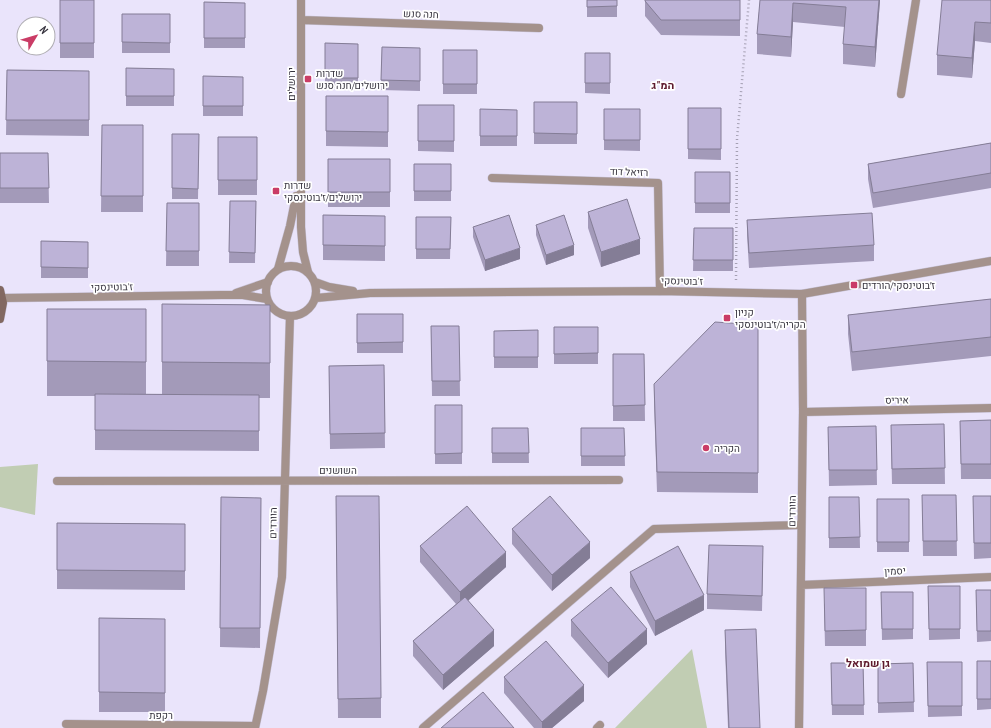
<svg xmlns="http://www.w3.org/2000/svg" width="991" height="728" font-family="'PT Sans Narrow',Heebo,sans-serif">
<rect width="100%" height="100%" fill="#eae4fb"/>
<path fill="#c1cdb3" d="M38,464L35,515L0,507V467Z
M692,649L707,728H615Z"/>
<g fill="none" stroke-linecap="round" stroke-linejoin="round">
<defs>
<path id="service" d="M901,94L916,0
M423,728L654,529L801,525
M597,728L600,725"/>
<path id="minor" d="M301,0V227L303,252L308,272
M301,20L539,28
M492,178L658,183L660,291
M278,269L290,226L296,196
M803,412L991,408
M57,481L619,480
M801,585L991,577
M66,724L255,726
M255,728L263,691L282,577L290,316
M799,728L803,412L802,294"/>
<path id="tertiary" d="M266 291a25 25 0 1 1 50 0a25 25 0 1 1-50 0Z
M315,282L329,287L353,291
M236,293L268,282
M3,298L221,295H243L267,299
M316,298L370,293L660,291L802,294L991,261"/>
<path id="secondary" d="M0,290L3,303L0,319"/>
</defs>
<use href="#service" stroke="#c6c1d5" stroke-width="9"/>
<use href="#minor" stroke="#c6c1d5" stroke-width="9"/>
<use href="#tertiary" stroke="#c6c1d5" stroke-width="9"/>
<use href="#secondary" stroke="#c6c1d5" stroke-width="9"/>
<path stroke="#a5a0b3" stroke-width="2.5" stroke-dasharray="1 3" stroke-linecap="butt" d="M736,280L737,139L749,0"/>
<use href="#service" stroke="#a4928c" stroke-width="8"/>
<use href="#minor" stroke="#a4928c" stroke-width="8"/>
<use href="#tertiary" stroke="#a4928c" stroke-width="8"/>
<use href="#secondary" stroke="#826861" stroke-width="8"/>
</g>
<path fill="#a39ab9" d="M60,0H94V58H60Z
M587,0H617V17H587Z
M645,0H740V36L661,35L645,16Z
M760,0H880L875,67L843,64V44L845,27L793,22L791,57L757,54V34Z
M991,0V43L975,41L972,78L937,75V55Z
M204,2L245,3V48H204Z
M122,14H170V53H122Z
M325,43L358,44V88H325Z
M382,47L420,48V91L381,90Z
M443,50H477V94H443Z
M585,53H610V94L585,93Z
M126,68L174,69V106H126Z
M7,70L89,71V136L6,135Z
M203,76L243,77V116H203Z
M326,96H388V147L326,146Z
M534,102H577V144H534Z
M418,105H454V152L418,151Z
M688,108H721V160L688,159Z
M480,109L517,110V146H480Z
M604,109H640V151L604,150Z
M102,125H143V212H101Z
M172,134H199L198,199H172Z
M218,137H257V195H218Z
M991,143V188L873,208L868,179V164Z
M0,153H48L49,203H0Z
M328,159H390V207H328Z
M414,164H451V201H414Z
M695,172H730V213H695Z
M230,201H256L255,263H229Z
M167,203H199V266H166Z
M588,212L640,254L601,267L588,228Z
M323,215L385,216V261L323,260Z
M416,217H451L450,259H416Z
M747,220L874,245V261L749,268L747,235Z
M536,225L574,255L546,265L536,235Z
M473,227L520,259L485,271L473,237Z
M694,228H733V271H693Z
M41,241L88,242V278H41Z
M991,299V356L852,371L848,334V315Z
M162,304L270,305V398H259V451L95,450V396H47V309H146V394H162Z
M357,314H403V353H357Z
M758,325V493L657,492L654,403V384Z
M431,326H459L460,396H432Z
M554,327H598V364H554Z
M538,330V368H494V331Z
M613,354H644L645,421H613Z
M384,365L385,448L330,449L329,366Z
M435,405H462V464H435Z
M991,420V479H961L960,421Z
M944,424L945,484H892L891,440Z
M876,426L877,485L829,486L828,427Z
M492,428H528L529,463H492Z
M581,428H624L625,466H581Z
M922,495H956L957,556H923Z
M336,496L381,698V718H338Z
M973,496H991V558L974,559Z
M221,497L261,498L260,648L220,647Z
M829,497H859L860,548H829Z
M877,499H909V552H877Z
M57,523L185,524V590L57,589Z
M512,529L590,558L552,591L512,544Z
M420,546L506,567L468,600L494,646L443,690L413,656V641L456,604L420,562Z
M763,561L762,611L707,609V594Z
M630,572L704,610L655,636L630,587Z
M928,586H960V639L929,640Z
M866,588V646H825L824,604Z
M976,590H991V641L977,642Z
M881,592H913V639L882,640Z
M99,618L165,619V712H99Z
M571,620L647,644L608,678L571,636Z
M725,630L760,728H728L725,649Z
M977,661H991V709L977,710Z
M927,662H962V716L928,717Z
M831,663H863L864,715H832Z
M913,663L914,712L878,713V664Z
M504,677L584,701L552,728H534L504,693Z"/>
<path fill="#847d96" d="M879,0H880L875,67V47Z
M793,3V22L791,57V37Z
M975,22V41L972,78V58Z
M640,239V254L601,267V252Z
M574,245V255L546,265V255Z
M520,248V259L485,271V260Z
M590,542V558L552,591V575Z
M506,552V567L460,608V592Z
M704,595V610L655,636V621Z
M647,629V644L608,678V663Z
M494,630V646L443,690V675Z
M584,685V701L552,728H542V722Z"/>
<path fill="#bdb3d7" stroke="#847d96" d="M60,0H94V43H60Z
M587,0H617V6L587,7Z
M645,0H740V20H661L645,1Z
M760,0H879L875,47L843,44L846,7L793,3L791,37L757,34Z
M942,0H991V23L975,22L972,58L937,55Z
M204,2L245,3V38H204Z
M122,14H170V43L122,42Z
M325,43L358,44V78H325Z
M382,47L420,48V81L381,80Z
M443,50H477V84H443Z
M585,53H610V83H585Z
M126,68L174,69V96H126Z
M7,70L89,71V120H6Z
M203,76L243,77V106H203Z
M326,96H388V132L326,131Z
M534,102H577V134L534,133Z
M418,105H454V141H418Z
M688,108H721V149H688Z
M480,109L517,110V136H480Z
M604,109H640V140H604Z
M102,125H143V196H101Z
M172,134H199L198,189L172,188Z
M218,137H257V180H218Z
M991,143V173L873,193L868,164Z
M0,153H48L49,188H0Z
M328,159H390V192H328Z
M414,164H451V191H414Z
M695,172H730V203H695Z
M627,199L640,239L601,252L588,212Z
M230,201H256L255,253L229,252Z
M167,203H199V251H166Z
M872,213L874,245L749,253L747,220Z
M323,215L385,216V246L323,245Z
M509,215L520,248L485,260L473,227Z
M564,215L574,245L546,255L536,225Z
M416,217H451L450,249H416Z
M694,228H733V260H693Z
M41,241L88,242V268L41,267Z
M991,299V337L852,352L848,315Z
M162,304L270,305V363L162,362Z
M47,309H146V362L47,361Z
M357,314H403V342L357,343Z
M715,322L758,325V473L657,472L654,384Z
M431,326H459L460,381H432Z
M554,327H598V353L554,354Z
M538,330V357H494V331Z
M613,354H644L645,405L613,406Z
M384,365L385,433L330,434L329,366Z
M95,394L259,395V431L95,430Z
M435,405H462V453L435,454Z
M991,420V464H961L960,421Z
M944,424L945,468L892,469L891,425Z
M876,426L877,470H829L828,427Z
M492,428H528L529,453H492Z
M581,428H624L625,456H581Z
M922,495H956L957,541H923Z
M336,496H379L381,698L338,699Z
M550,496L590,542L552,575L512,529Z
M973,496H991V543H974Z
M221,497L261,498L260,628H220Z
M829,497H859L860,537L829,538Z
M877,499H909V542H877Z
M467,506L506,552L460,592L420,546Z
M57,523L185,524V571L57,570Z
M709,545L763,546L762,596L707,594Z
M678,546L704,595L655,621L630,572Z
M928,586H960V629H929Z
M611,587L647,629L608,663L571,620Z
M824,588H866V630L825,631Z
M976,590H991V631H977Z
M881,592H913V629H882Z
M465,597L494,630L443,675L413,641Z
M99,618L165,619V693L99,692Z
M756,629L760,728H729L725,630Z
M546,641L584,685L542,722L504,677Z
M977,661H991V699H977Z
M927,662H962V706H928Z
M831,663H863L864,705H832Z
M913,663L914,702L878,703V664Z
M483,692L514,728H441Z"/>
<g fill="#ca3c66" stroke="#fff" stroke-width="1.5">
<rect x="304" y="75" width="8" height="8" rx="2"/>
<rect x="272" y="187" width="8" height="8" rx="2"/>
<rect x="850" y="281" width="8" height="8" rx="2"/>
<rect x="723" y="314" width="8" height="8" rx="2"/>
<circle cx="706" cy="448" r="4"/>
</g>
<g text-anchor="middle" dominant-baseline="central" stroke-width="3.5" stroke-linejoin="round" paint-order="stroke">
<g font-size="10" fill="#36333e" stroke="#fff">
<text transform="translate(421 14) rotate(2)">חנה סנש</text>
<text transform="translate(291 84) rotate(-90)">ירושלים</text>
<text transform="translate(629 172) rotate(2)">רזיאל דוד</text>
<text transform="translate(682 281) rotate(1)">ז'בוטינסקי</text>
<text transform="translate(112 287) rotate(-1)">ז'בוטינסקי</text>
<text transform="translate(897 400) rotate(-1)">איריס</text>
<text x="338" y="470">השושנים</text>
<text transform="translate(792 511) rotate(-89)">הוורדים</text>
<text transform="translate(273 523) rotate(-89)">הוורדים</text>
<text transform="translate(895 571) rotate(-3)">יסמין</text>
<text x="161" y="715">רקפת</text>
</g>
<g font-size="10" fill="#36333e" stroke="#fff" text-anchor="start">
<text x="316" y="73">שדרות<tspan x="316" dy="12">ירושלים/חנה סנש</tspan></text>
<text x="284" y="185">שדרות<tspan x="284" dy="12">ירושלים/ז׳בוטינסקי</tspan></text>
<text x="862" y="285">ז׳בוטינסקי/הורדים</text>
<text x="735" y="312">קניון<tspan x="735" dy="12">הקריה/ז׳בוטינסקי</tspan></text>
<text x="714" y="448">הקריה</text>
</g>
<g font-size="11" font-weight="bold" fill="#5e1a2d" stroke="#fff">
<text x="663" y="85">המ"ג</text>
<text x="868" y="663">גן שמואל</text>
</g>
</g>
<g transform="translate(36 36) rotate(52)"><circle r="19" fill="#ffffff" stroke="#afadb2"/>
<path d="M0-3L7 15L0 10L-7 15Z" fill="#ca3c66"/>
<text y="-6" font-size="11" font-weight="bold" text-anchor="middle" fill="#36333e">N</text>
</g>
</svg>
